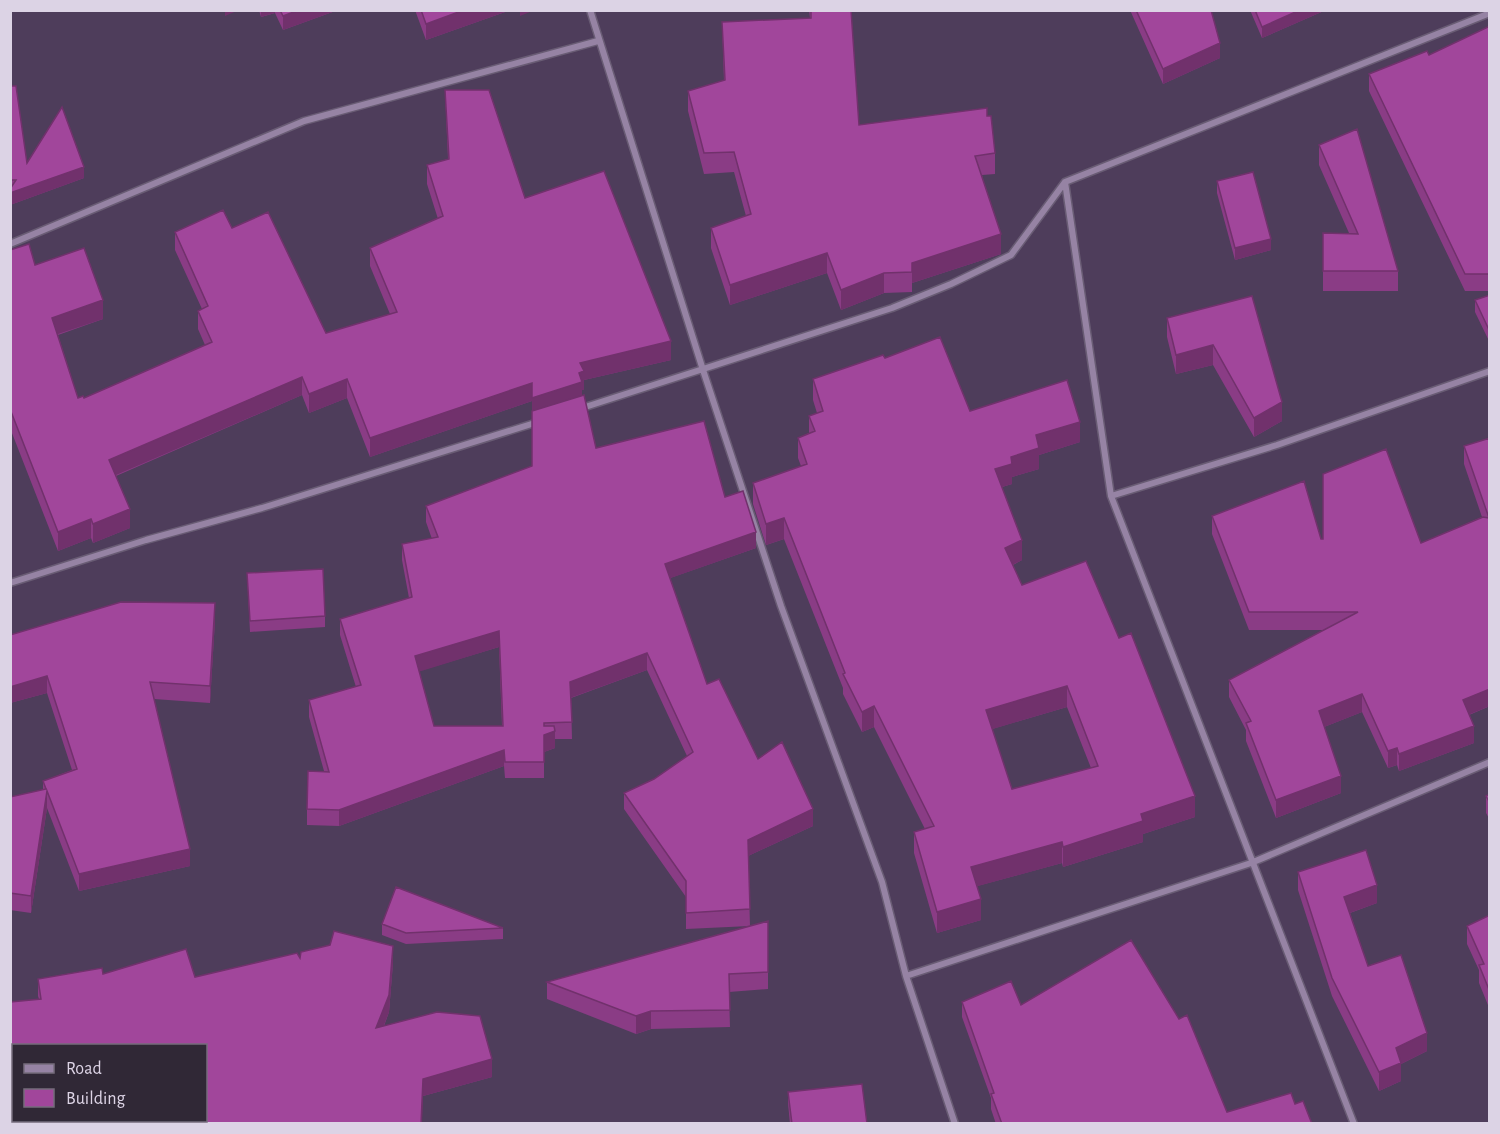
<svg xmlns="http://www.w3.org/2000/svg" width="1500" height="1134" font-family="'Alegreya Sans',sans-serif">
<rect width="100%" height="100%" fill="#4e3d5b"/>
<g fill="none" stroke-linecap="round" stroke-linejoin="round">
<defs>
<path id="street" d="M590,10L703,370L781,606L882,882L906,976L955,1124
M1065,182L1111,496L1354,1124
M10,244L304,121L598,41
M579,409L892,308L951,284L1011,255L1065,182L1490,13
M1111,496L1277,445L1490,371
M10,583L146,540L262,508L538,422
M906,976L1251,863L1490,762"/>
</defs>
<use href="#street" stroke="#695c74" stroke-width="9"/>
<use href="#street" stroke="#9683a4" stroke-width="6"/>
</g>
<path fill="#8a3c85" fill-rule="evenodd" d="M259,10H338L283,30L275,13L261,17Z
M415,10H511L426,40Z
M809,10H851L859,125L987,116L995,153V174L982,175L1001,254L912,283V292L884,293L841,310L827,273L730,305L711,248V228L746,216L734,172L704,174L688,111V91L724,81L722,22L810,18Z
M1130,10H1211L1220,58L1163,84Z
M1250,10H1326L1262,38Z
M1490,26V291H1465L1369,91V74L1429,55Z
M10,86L27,163L84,178L10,205Z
M445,90L525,198L671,360L584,380V390H582V396L596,448L725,497L756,548L670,578L707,684L758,759L813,826L748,856L750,926L686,929V897L624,809V793L654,779L687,756L647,670L571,698L572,739H555V748L544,752V778H505L504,766L339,826L307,825V809L324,771L309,717V700L356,687L340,635V619L409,598L402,560V544L432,539L426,522V506L532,466V401L370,457L347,398L309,413L302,395L116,476L130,528L93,543L91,538L58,551L10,428V250L35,265L103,319L58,335L78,398H84L205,345L198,329V311L202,309L175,250V232L232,228L326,333L390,314L370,266V248L438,219L427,184V165L448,159ZM499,647L502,726H434L419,671Z
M1319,145L1398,271V291H1323V233H1349L1319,165Z
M1217,181L1271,250L1235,260L1217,193Z
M1490,295V343L1475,312V300Z
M1252,296L1282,421L1254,437L1213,365L1176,374L1167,337V318Z
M885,358L970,411L1080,442L1039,455V469L1012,477V484L1002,487L1022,560L1013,565L1022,585L1195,817L1143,834V842L1063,867L1062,863L977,886L981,920L937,933L914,853V832L925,829L874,727L862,732L843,694V688L784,539L766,545L753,504V483L801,466L798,458V438L809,433V416L817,413L813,400V379ZM1067,707L1091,768L1012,789L992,729Z
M1490,438V706L1469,715L1474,743L1399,771L1397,765L1388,768L1362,712L1324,727L1341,793L1276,818L1246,741V730L1229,697V680L1324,630H1249L1212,534V516L1321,539L1421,543L1482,517L1464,464V446Z
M247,573L325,616V627L250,632Z
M215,620L210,703L154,699L190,866L79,891L47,808L31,913L10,910V797L43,790V781L72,770L47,693L10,703V635Z
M1490,794V820L1486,813V796Z
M1298,872L1377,903L1350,913L1368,966L1427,1051L1401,1064V1081L1379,1091L1332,996L1298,890Z
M1490,915V1010L1479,983V970L1467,944V926Z
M768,921V989L729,992L730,1027L651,1029L636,1034L547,999V982Z
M382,924L503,928V939L406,944L382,935Z
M300,958L393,963L389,1012L384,1026L492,1077L423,1096L39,999L38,996V979L103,974L195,977Z
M962,1002L1021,1005L1227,1112L1295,1104L1312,1124H996L991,1109V1098L962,1017Z
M788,1092L867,1124H790L788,1103Z"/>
<path fill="#71316c" d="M225,10H239L225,16Z
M261,10H275V13L261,17Z
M299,10H338L283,30V16Z
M464,10H511L426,40V24Z
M520,10H535L520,16Z
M1300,10H1326L1262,38V27Z
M1220,43V58L1163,84V69Z
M84,167V178L10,205V193Z
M1001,234V254L912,283V263Z
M1271,239V250L1235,260V248Z
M827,253V273L730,305V285Z
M884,273V293L841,310V290Z
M103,300V319L52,336V318Z
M671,341V360L584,380V390H582V401L532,417V401L370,457V438L580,363Z
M1213,345V365L1176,374V355Z
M302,377V395L109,478V460Z
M347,379V398L309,413V394Z
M1282,402V421L1254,437V418Z
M1080,422V442L1039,455V469L1012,477V484L995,489V469L1036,435Z
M130,509V528L93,543V524Z
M784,518V539L766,545V524Z
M91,519V538L58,551V532Z
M756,532V548L665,580V564Z
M1022,540V560L1005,569V548Z
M215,603V620L210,703V686Z
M499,631V647L415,673V656Z
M647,653V670L570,698V682Z
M47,676V693L10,703V687Z
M1067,686V707L986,731V710Z
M1490,689V706L1463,717V700Z
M1362,694V712L1319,729V711Z
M874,706V727L862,732V712Z
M1474,726V743L1399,771V754Z
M555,731V748L544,752V735Z
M1397,748V765L1388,768V751Z
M504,750V766L339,826V810Z
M1341,776V793L1276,818V800Z
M47,791V808L31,913V896Z
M1195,796V817L1143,834V842L1063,867V847L1141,814Z
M813,809V826L748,856V840Z
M1062,842V863L971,888V867Z
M190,849V866L79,891V874Z
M1377,885V903L1344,915V897Z
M981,899V920L937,933V912Z
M393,946V963L389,1012L376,1046V1028Z
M651,1011V1029L636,1034V1016Z
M1427,1033V1051L1401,1064V1081L1379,1091V1072L1396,1048Z
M492,1059V1077L423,1096L422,1124H421L423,1079Z"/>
<path fill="#a1469b" stroke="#71316c" stroke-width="1.5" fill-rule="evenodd" d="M280,10H299L283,16Z
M421,10H464L426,24Z
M811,10H851L859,125L987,108V116H991L995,153L975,156L1001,234L912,263V272L884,273L841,290L827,253L730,285L711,228L751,214L734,152L704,153L688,91L725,80L722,22L811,18Z
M1136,10H1211L1220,43L1163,69Z
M1255,10H1300L1262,27Z
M1490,26V274H1465L1369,74L1427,51L1429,55Z
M10,86H16L27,163L62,107L84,167L10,193V189L16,180H10Z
M445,90H489L525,198L604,171L671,341L580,363L584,371L579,373L582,382L532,398V383L370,438L347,379L309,394L302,377L109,460L130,509L93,524L91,519L58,532L10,409V250L29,244L35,265L84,248L103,300L52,318L78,398L83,396L84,398L212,342L198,311L208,306L175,232L223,210L232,228L268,212L326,333L397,312L370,248L443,216L427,165L449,159Z
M1357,129L1398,271H1323V233L1358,234L1319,145Z
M1253,172L1271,239L1235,248L1217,181Z
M1490,295V332L1475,300Z
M1252,296L1282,402L1254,418L1213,345L1176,355L1167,318Z
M940,337L970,411L1067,380L1080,422L1036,435L1039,448L1011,457L1012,464L995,469L1022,540L1005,548L1022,585L1086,561L1119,638L1131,633L1195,796L1141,814L1143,821L1063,847L1062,842L971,867L981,899L937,912L914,832L934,826L874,706L862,712L843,674L845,673L784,518L766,524L753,483L807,464L798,438L815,431L809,416L823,411L813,379L883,355L885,358ZM1067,686L1098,766L1012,789L986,710Z
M584,395L596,448L704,421L725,497L743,491L756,532L665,564L707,684L719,679L758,759L782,742L813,809L748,840L750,909L686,913V881L624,793L654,779L693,752L647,653L570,682L572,722L544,723V726H554L555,731L544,735V762H505L504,750L339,810L307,809L308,771L329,772L309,700L361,685L340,619L412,597L402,544L438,537L426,506L532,466V411ZM499,631L503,726H434L415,656Z
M1490,438V689L1463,700L1474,726L1399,754L1397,748L1388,751L1362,694L1319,711L1341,776L1276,800L1246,723L1251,721L1229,680L1358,612H1249L1212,516L1304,481L1321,539H1323V474L1386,449L1421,543L1483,517L1489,518L1464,446Z
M323,569L325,616L250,621L247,573Z
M121,602L215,603L210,686L150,682L190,849L79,874L47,791L31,896L10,893V797L46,789L43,781L77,769L47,676L10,687V635Z
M1490,794V803L1486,796Z
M1366,850L1377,885L1344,897L1368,966L1401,955L1427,1033L1396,1048L1401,1063L1379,1072L1332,978L1298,872Z
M396,887L503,928L406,933L382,924Z
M1490,915V992L1479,965L1484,964L1467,926Z
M768,921V972L729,974L730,1010L651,1011L636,1016L547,982Z
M334,931L393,946L389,995L376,1028L437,1012L480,1016L492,1059L423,1079L421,1124H10V1002L41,999L38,979L102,968L103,974L186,949L195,977L297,953L300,958L301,952L330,945ZM14,1046H206V1120H14Z
M1131,940L1179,1019L1187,1015L1227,1112L1291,1093L1295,1104L1303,1101L1312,1124H1002L991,1094L994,1093L962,1002L1011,981L1021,1005Z
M862,1084L867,1124H792L788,1092Z"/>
<rect width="1500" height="1134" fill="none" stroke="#dcd3e5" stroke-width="24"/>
<rect x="12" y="1044" width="195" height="78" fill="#302836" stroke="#756c7c" stroke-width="1.5"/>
<rect x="24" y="1064" width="30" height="9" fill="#9683a4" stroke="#756c7c" stroke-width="1.5"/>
<text x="66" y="1074" font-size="18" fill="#dcd3e5">Road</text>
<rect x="24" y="1089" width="30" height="18" fill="#a1469b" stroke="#756c7c" stroke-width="1.5"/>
<text x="66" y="1104" font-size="18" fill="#dcd3e5">Building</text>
</svg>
